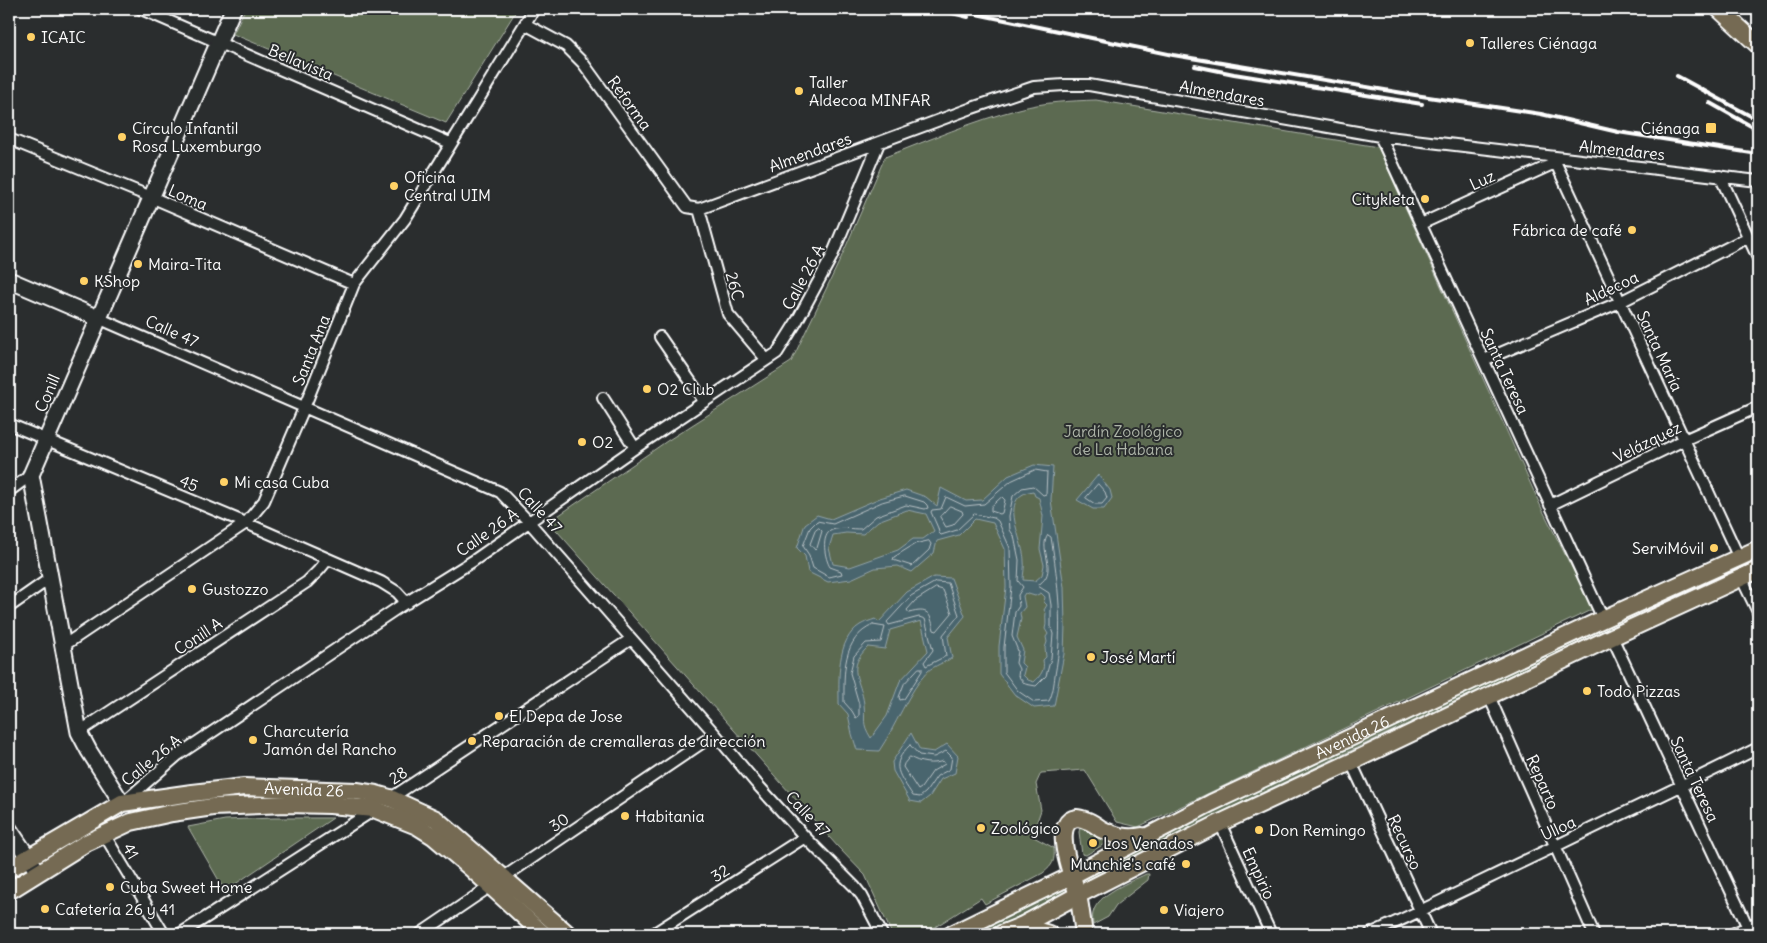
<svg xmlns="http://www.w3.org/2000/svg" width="1767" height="943" font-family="Delius,sans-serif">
<rect width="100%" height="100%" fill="#2a2d2e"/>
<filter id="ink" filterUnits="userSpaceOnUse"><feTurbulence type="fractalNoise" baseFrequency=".02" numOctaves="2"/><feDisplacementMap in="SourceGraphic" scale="10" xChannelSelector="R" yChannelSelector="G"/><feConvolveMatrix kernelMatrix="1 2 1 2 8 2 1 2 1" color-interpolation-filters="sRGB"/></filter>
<g filter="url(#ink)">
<path fill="#5b6a51" stroke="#adb4a8" d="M245,9H511L516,11L446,123L233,34Z
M1096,100L1378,147L1542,509L1593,609L1138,827L1117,822L1085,770L1041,773L1036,784L1041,810L1032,836L1054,848C1055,861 1053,865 1043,873L985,904L981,898L924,934H892L865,875L838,847L549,522L667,441L791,362L840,260L885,157C929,140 973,121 1019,109C1044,102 1070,101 1096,100Z
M1758,553V558L1257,795L1079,886L1077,880L1256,790Z
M244,794L336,796L378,801L129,815L130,809Z
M274,818H333L225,891L188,827L225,820Z
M1084,827L1108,840L1106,843L1086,855L1082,854L1079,832L1080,828Z
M1146,874H1149L1148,880L1116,905L1108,917L1093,925C1093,922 1092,917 1093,913C1097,894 1130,882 1146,874Z
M1070,884L1072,890L983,934H969Z"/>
<path fill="#4a656e" stroke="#92a3a8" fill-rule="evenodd" d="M1034,465L1053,467L1051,500L1064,587L1065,625L1064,654L1054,706L1034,708L1015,695L999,674V646L1006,587L1005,549L993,523L975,519L959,535L937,541L934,553L912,572L898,566L875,568L851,579L828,582L808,572L805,556L797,548L805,524L817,515L831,519L880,498L906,490L926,497L937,506L941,488L966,501L982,500L1008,476ZM1033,491L1035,496L1039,498L1043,516L1040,549L1044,565L1042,575L1035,581L1023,580C1023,574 1025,567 1024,561C1024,539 996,497 1033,491ZM907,510L926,514L934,531L923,539H913L898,550L850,567L833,564L829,548L833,535L846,533L863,534L878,521ZM1025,593L1035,596L1041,593L1045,597L1044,602L1047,605L1044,610L1046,613C1045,619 1047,623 1045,629L1048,634L1046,637L1047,642L1045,648L1046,657L1043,660C1045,670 1041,675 1034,682L1028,680L1023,675L1025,667L1021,663L1023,650L1017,637L1021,619L1020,613L1025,607L1023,596Z
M1098,475L1110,490L1112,498L1104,509H1093L1077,500Z
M934,577L951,578L965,616L948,637L952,658C945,662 934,666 928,671C908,692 896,726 879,751L857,750L852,734L848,714L839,704C839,679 836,640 860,625C865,622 870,621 875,619L879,622L907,592ZM921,621L928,651L900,681L887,716L871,738C861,722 866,721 864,704C861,679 845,669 868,647L885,649L890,630Z
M911,733L920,750L934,752L947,744L958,756L955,773L941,779L930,796L921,803L910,801L893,771L892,762Z"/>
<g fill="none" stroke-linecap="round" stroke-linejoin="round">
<path stroke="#b7c1c5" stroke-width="1" d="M1035,470L1047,472L1046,494L1043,495L1033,486L1022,488L1013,496L1009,516L1010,530L1014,536L1019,560L1018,581L1023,587L1018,595L1019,606L1015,612L1012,636L1018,651L1016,663L1019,669L1018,676L1025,684L1036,686L1046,676L1051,658L1053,634L1051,628V605L1049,593L1038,586C1040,583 1044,581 1046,577C1053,563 1039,547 1048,535L1051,537C1058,583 1064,628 1055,675C1054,684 1053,693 1049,701L1034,702L1018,691L1004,672V647L1011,587L1010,548L998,521L994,518L974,514L957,530L941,535L939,533L938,528L931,512L932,510L941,509L946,497L965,506L984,504L1011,481Z
M1098,484L1105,492L1107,498L1102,504H1095L1086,498Z
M905,496L924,502L927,505L928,508L925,509L906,505L876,516L861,529C851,529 841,527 832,530C820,535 825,559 830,567L841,571L842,574L829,577L813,568L809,555L803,546L810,528L817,521L833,524L882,502Z
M1002,497L1005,500L1002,513L1000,514L991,511V507Z
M950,506L962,511L963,514L953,525L946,527L940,517Z
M819,528L822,531L817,548L815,550L810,544L815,531Z
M929,541L931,544L929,550L912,566L893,560L894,557L915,544Z
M936,582L948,583L959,615L943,635L946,656L926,666L924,662L933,650L925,619L919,617L889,625L887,622L911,596Z
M936,588L943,590L952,613L937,631L934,630C930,612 928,608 909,613L907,610L915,601Z
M873,625L885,627L881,642L866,643L854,656L850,673L859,704V716L856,718L852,711L844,702C844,673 842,638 873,625Z
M919,668H922V671L904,699L900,700L899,697L904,684Z
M910,745L919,755L934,757L946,751L952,757L950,769L937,776L926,792L920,797L913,796C900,775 888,766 910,745Z
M910,757C919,763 933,765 943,761L945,764L933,771L921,788L918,790L903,767L904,764Z"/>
<defs>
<path id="street" d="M141,9L450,143
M525,24L566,46L583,63L687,207L699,209
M1380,136L1603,619
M9,139L151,197L354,284
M1553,157L1739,558
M1720,176L1758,258
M699,209L972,108L1034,87L1064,85H1089L1380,136L1758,181
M699,209L728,314L766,359
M1421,224L1555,163
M98,318L500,492L529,522L715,734L756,783L805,837L855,887L862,896L882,934
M660,337L704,401
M1484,360L1620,302L1749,237
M603,398L635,448
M9,424L246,523L381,582L397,592L407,603
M9,491L31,475
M1550,505L1684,440L1758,407
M1741,577L1758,612
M9,607L49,579
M1612,637L1751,934
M63,646L246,523L264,501L304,408L354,284L405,219L534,9
M1489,696L1594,934
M79,732L307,582L319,570L328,559
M1351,762L1431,934
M388,800L631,639
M124,802L178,755L399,607L473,561L635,448L777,353L797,321L831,258L879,143
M1220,823L1271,934
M104,834L164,934
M180,934L374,810
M420,934L715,734
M653,934L805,837
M1370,934C1433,906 1494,875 1556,846C1623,813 1691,782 1758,748
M1732,934L1758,922"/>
<path id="secondary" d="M9,280L98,318
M122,803L89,751L79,732L31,475L233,9
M9,829L38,872"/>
<g id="primary">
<path d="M1719,9L1758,45"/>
<path id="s1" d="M9,869L122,803L192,793L244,787L357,791L376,794L390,798L436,819L568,934"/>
<path d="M9,891L86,843L131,822L172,813L213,807L287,804L330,805L374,809L417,826L433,836L473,870L543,934"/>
<path d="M1021,926L1049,934"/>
<path id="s2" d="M952,934L1071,876L1211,803L1603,619L1758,549"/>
<path d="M1001,934L1021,926L1078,895L1220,823L1351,762L1612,637L1758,570"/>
<path d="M1084,934C1082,922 1081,908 1078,896C1075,882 1048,821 1077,818C1080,818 1085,820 1088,821C1093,823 1097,826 1101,829C1115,836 1127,839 1142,836"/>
</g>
</defs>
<use href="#street" stroke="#fff" stroke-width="14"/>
<use href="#secondary" stroke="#fff" stroke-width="19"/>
<use href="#primary" stroke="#fff" stroke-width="20"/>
<use href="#street" stroke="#2a2d2e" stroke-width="10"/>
<use href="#secondary" stroke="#2a2d2e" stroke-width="15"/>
<use href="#primary" stroke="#756b52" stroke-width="16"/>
<path stroke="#fff" stroke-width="4" d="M937,9L968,17
M961,9L981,15L1173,55L1415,95L1541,114L1618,132L1758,154
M1195,66L1234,74L1422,104
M1677,76L1758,120
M1710,103L1758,130"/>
</g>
</g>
<g fill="#ffd166" stroke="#2a2d2e" stroke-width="2">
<circle cx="31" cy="37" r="5"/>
<circle cx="1470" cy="43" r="5"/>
<circle cx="799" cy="91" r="5"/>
<rect x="1705" y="122" width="12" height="12" rx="2.5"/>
<circle cx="122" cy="137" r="5"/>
<circle cx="394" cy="186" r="5"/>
<circle cx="1425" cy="199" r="5"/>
<circle cx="1632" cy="230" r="5"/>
<circle cx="138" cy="264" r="5"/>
<circle cx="84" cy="281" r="5"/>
<circle cx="647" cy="389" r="5"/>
<circle cx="582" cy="442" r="5"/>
<circle cx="224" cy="482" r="5"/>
<circle cx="1714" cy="548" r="5"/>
<circle cx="192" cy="589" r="5"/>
<circle cx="1091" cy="657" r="5"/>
<circle cx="1587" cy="691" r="5"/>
<circle cx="499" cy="716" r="5"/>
<circle cx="253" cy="740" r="5"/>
<circle cx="472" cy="741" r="5"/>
<circle cx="625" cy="816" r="5"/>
<circle cx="981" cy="828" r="5"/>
<circle cx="1259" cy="830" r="5"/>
<circle cx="1093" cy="843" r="5"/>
<circle cx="1186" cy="864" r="5"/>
<circle cx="110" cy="887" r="5"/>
<circle cx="45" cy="909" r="5"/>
<circle cx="1164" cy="910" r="5"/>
</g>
<g text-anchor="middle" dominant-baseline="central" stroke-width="4" stroke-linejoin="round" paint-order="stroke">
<g font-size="16" fill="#fff" stroke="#2a2d2e" text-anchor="start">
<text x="41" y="37">ICAIC</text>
<text x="1480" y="43">Talleres Ciénaga</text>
<text x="809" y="82">Taller<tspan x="809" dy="18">Aldecoa MINFAR</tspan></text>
<text x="132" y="128">Círculo Infantil<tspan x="132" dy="18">Rosa Luxemburgo</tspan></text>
<text x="1700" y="128" text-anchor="end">Ciénaga</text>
<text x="404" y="177">Oficina<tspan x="404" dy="18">Central UIM</tspan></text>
<text x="1415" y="199" text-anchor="end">Citykleta</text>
<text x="1622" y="230" text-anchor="end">Fábrica de café</text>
<text x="148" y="264">Maira-Tita</text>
<text x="94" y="281">KShop</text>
<text x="657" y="389">O2 Club</text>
<text x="592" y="442">O2</text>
<text x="234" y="482">Mi casa Cuba</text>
<text x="1704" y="548" text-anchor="end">ServiMóvil</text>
<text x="202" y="589">Gustozzo</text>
<text x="1101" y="657">José Martí</text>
<text x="1597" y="691">Todo Pizzas</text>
<text x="509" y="716">El Depa de Jose</text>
<text x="263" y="731">Charcutería<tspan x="263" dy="18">Jamón del Rancho</tspan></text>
<text x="482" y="741">Reparación de cremalleras de dirección</text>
<text x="635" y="816">Habitania</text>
<text x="991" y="828">Zoológico</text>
<text x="1269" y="830">Don Remingo</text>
<text x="1103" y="843">Los Venados</text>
<text x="1176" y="864" text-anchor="end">Munchie's café</text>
<text x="120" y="887">Cuba Sweet Home</text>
<text x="55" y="909">Cafetería 26 y 41</text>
<text x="1174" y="910">Viajero</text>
</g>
<g font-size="16" fill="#fff" stroke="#2a2d2e">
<text transform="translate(301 62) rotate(23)">Bellavista</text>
<text transform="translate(1222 93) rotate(10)">Almendares</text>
<text transform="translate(630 103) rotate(54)">Reforma</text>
<text transform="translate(1622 150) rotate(6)">Almendares</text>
<text transform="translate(810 152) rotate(-20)">Almendares</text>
<text transform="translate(1482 180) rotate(-25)">Luz</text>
<text transform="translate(188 197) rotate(23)">Loma</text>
<text transform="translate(803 277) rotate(-62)">Calle 26 A</text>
<text transform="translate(735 286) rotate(75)">26C</text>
<text transform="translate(1611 288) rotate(-25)">Aldecoa</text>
<text transform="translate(172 331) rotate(24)">Calle 47</text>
<text transform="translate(311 350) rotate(-68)">Santa Ana</text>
<text transform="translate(1660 351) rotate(65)">Santa María</text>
<text transform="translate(1505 371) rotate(65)">Santa Teresa</text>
<text transform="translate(47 393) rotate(-67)">Conill</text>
<text transform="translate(1647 442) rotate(-26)">Velázquez</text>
<text transform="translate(189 483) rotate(23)">45</text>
<text transform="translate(540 510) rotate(47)">Calle 47</text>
<text transform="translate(487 532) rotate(-35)">Calle 26 A</text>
<text transform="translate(198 636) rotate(-33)">Conill A</text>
<text stroke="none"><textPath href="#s2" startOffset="446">Avenida 26</textPath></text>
<text transform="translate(151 760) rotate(-39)">Calle 26 A</text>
<text transform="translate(398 775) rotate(-33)">28</text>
<text transform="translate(1695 779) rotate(65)">Santa Teresa</text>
<text transform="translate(1543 782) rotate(66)">Reparto</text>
<text stroke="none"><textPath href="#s1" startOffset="314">Avenida 26</textPath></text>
<text transform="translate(808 814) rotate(47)">Calle 47</text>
<text transform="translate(559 822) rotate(-34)">30</text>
<text transform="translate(1558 828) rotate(-25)">Ulloa</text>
<text transform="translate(1405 842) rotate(65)">Recurso</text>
<text transform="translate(131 851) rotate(59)">41</text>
<text transform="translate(720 873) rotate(-32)">32</text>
<text transform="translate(1259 873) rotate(65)">Empirio</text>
</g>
<g font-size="16" fill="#adb4a8" stroke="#2a2d2e">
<text x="1123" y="431">Jardín Zoológico<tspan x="1123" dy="18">de La Habana</tspan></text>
</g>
</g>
<rect width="1767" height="943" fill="none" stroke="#2a2d2e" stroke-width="30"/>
<rect x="15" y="15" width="1737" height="913" fill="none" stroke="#fff" stroke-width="2" filter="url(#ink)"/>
</svg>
